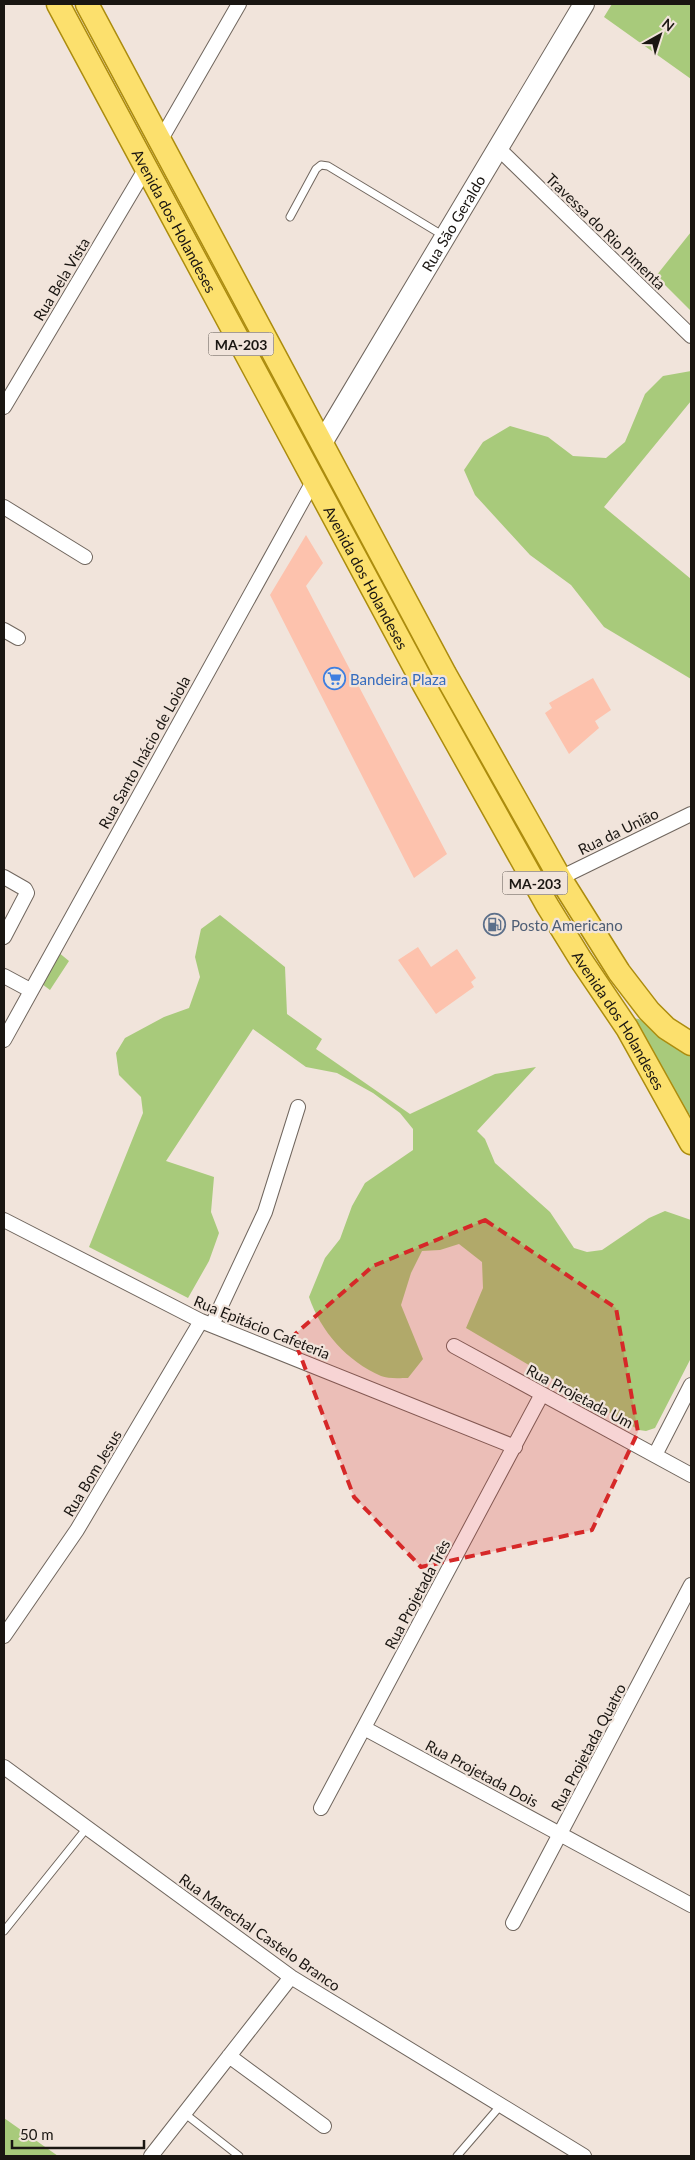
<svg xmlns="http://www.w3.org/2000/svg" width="695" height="2160" font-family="Lato,sans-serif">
<rect width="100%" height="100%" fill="#f1e4db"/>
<path fill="#a8ca7b" d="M612,4H691V79L604,17Z
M691,232V311L656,276Z
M691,371V401L604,507L691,579V679L604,627L571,585L530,555L475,495L464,470L483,442L510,426L548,437L573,456L606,458L625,442L645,394L663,376Z
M220,915L285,967L287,1014L322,1039L316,1049L410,1114L495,1074L536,1067L477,1131L485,1139L495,1163L550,1212L574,1248L587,1252L602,1250L649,1218L665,1211L691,1220V1358L655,1428L646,1431L639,1430L466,1328L483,1288L482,1262L459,1244L440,1250L422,1251L411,1273L401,1305L423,1359L408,1378C400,1378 388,1379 381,1376C347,1361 321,1332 309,1297L325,1258L340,1239L352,1206L365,1183L413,1150V1129L400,1113L373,1093L337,1073L306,1067L253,1029L166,1161L214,1177L211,1212L219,1233L209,1261L188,1298L89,1247L143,1113L141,1097L119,1075L116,1053L125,1038L164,1017L189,1008L200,977L195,957L201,929Z
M58,952L69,961L50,990L42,984Z
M632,1018L639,1019L691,1056V1115L687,1114L652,1050Z
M4,2118L58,2156H4Z"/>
<path fill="#fdc2ad" d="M306,535L323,563L306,586L447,854L414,878L270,595Z
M593,678L611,710L595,721L599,728L569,754L545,713L552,708L549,703Z
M418,947L431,967L457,949L476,978L471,982L474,987L436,1014L398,960Z"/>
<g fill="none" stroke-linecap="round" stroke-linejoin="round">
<defs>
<path id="lane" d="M290,217L316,169L321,165L328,166L444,236
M4,1931L86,1829
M184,2113L239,2156
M457,2156L501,2105"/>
<path id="street" d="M160,141L239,4
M499,149L691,336
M4,407L146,168
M4,507L85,557
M4,630L18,638
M4,877L25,889L27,893L4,937
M560,878L691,814
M4,976L30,990
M4,1040L314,480
M4,1220L201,1321L515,1447
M212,1325L265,1212L298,1107
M454,1346L691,1475
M655,1455L691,1385
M4,1636L77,1530L201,1321
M364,1728L691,1905
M4,1767L291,1977L584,2156
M321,1808L542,1394
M513,1923L691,1585
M229,2056L324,2126
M151,2156L291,1977"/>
<g id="secondary">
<path id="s1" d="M322,443L584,4"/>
</g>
<g id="primary">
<path id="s2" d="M58,4L424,685L547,905L581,960L627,1028L691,1143"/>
<path d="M87,4L445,674L560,878L619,972L649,1011L666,1028L691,1044"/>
</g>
</defs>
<use href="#lane" stroke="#70665e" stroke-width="9"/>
<use href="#street" stroke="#70665e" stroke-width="16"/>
<use href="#secondary" stroke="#70665e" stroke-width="22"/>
<use href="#primary" stroke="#ac8c0e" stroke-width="25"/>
<use href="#lane" stroke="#fff" stroke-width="7"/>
<use href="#street" stroke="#fff" stroke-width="14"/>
<use href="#secondary" stroke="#fff" stroke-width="20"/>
<use href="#primary" stroke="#fce06d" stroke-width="22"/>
</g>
<path fill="#d62828" fill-opacity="0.2" stroke="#d62828" stroke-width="4" stroke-dasharray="10 6" stroke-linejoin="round" d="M485,1220L616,1308L638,1432L592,1530L421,1567L354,1497L293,1336L373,1266Z"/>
<defs>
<symbol id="supermarket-ring" viewBox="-11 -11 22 22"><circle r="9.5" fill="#f1e4db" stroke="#3f7fe0" stroke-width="1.5"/><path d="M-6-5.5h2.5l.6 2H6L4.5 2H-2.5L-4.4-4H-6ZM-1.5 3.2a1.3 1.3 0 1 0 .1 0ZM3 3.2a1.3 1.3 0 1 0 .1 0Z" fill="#3f7fe0"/></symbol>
<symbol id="fuel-ring" viewBox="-11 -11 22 22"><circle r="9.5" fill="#f1e4db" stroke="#5c6f8a" stroke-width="1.5"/><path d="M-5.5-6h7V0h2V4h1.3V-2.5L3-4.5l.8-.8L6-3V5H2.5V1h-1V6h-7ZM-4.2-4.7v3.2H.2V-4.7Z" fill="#5c6f8a"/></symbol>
</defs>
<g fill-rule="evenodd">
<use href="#supermarket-ring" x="322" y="666" width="25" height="25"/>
<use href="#fuel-ring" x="482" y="912" width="25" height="25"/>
</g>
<g text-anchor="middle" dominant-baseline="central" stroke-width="4.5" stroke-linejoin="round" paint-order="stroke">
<g fill="#f1e4db" stroke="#5a544e" stroke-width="1">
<rect x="208.5" y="332.5" width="65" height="23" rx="4"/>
<rect x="502.5" y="871.5" width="65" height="23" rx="4"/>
</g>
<g font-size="14" font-weight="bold" fill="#1a1612">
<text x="241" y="344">MA-203</text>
<text x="535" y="883">MA-203</text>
</g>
<g font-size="15" fill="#1a1612" stroke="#f1e4db">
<text stroke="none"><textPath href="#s2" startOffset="246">Avenida dos Holandeses</textPath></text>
<text stroke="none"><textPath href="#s1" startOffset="256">Rua São Geraldo</textPath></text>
<text transform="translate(606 231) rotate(44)">Travessa do Rio Pimenta</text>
<text transform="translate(61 279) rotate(-59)">Rua Bela Vista</text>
<text stroke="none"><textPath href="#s2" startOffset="651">Avenida dos Holandeses</textPath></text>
<text transform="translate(144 752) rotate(-61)">Rua Santo Inácio de Loiola</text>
<text transform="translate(618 831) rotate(-26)">Rua da União</text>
<text stroke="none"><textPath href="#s2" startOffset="1161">Avenida dos Holandeses</textPath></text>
<text transform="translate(262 1327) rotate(22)">Rua Epitácio Cafeteria</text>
<text transform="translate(580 1396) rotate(28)">Rua Projetada Um</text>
<text transform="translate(92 1473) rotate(-59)">Rua Bom Jesus</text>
<text transform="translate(417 1594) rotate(-62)">Rua Projetada Três</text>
<text transform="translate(588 1747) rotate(-62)">Rua Projetada Quatro</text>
<text transform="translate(482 1773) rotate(28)">Rua Projetada Dois</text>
<text transform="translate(260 1932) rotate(35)">Rua Marechal Castelo Branco</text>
</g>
<g font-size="15" fill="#366cbe" stroke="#f1e4db" text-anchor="start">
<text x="350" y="679">Bandeira Plaza</text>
</g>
<g font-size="15" fill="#4e5e75" stroke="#f1e4db" text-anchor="start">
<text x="511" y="925">Posto Americano</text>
</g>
</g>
<rect width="695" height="2160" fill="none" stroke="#1a1612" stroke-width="10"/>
<g transform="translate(660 35) rotate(39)" stroke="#f1e4db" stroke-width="4" paint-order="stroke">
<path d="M0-4L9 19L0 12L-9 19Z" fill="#1a1612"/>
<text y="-8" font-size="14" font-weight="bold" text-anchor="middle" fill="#1a1612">N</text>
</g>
<path d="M12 2140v8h132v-8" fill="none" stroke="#1a1612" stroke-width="2.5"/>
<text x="20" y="2140" font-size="15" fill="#1a1612" stroke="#f1e4db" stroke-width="4" paint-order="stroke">50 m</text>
</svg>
